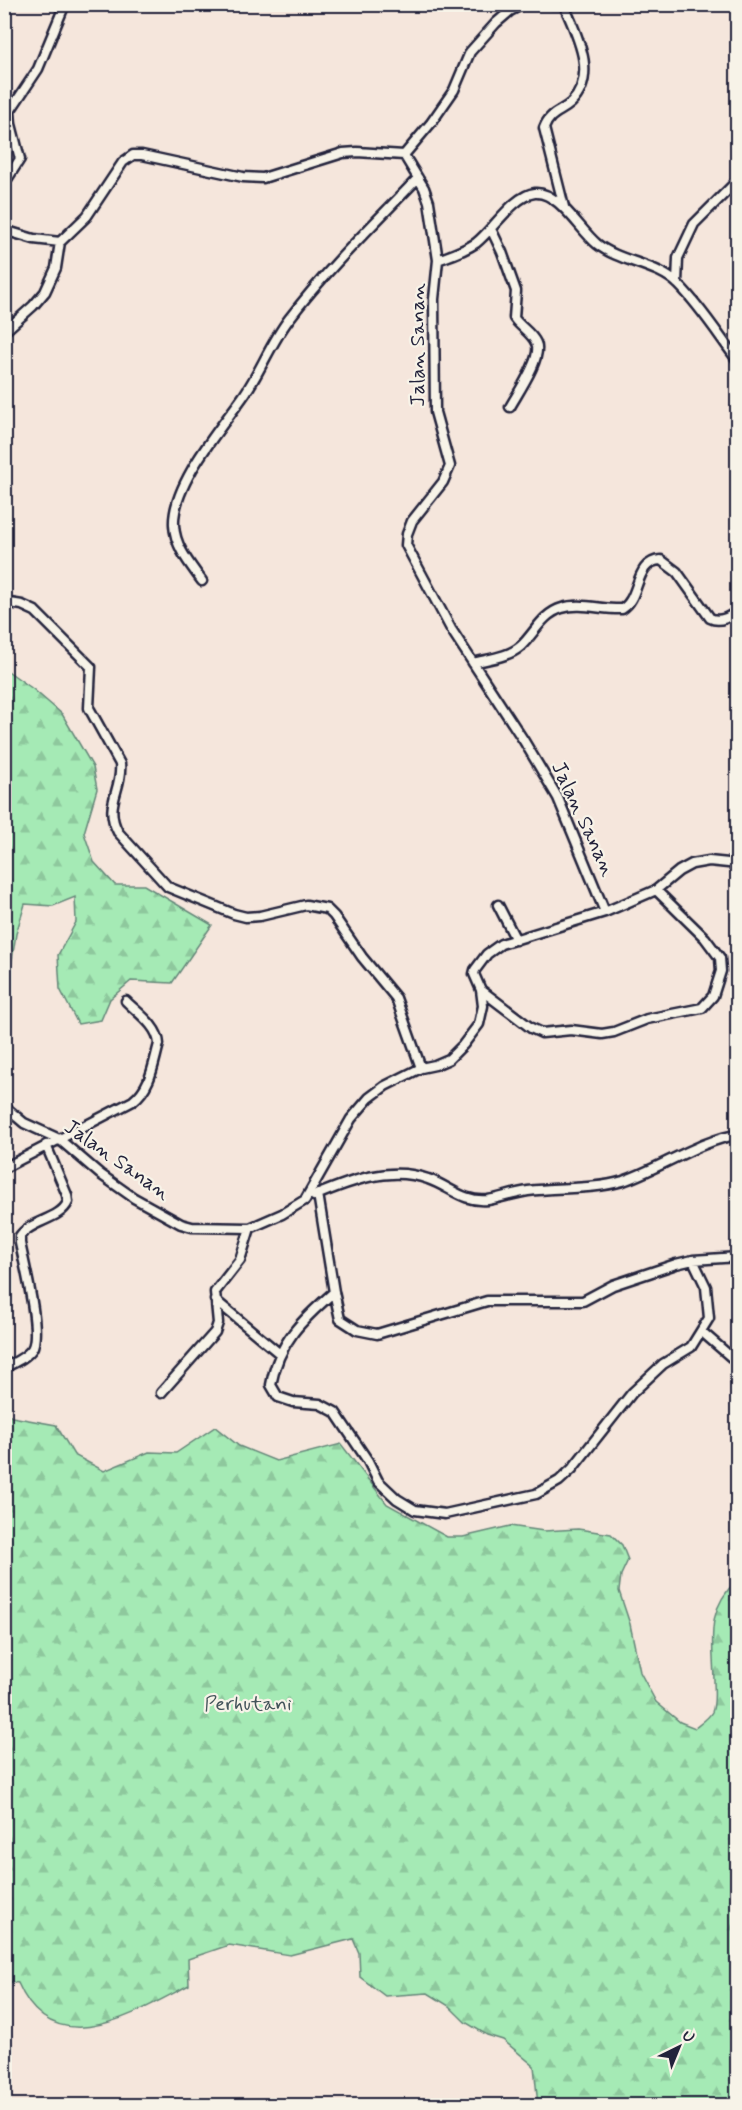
<svg xmlns="http://www.w3.org/2000/svg" width="742" height="2110" font-family="Mynerve,sans-serif">
<defs>
<pattern id="forest-firs" width="22" height="20" patternUnits="userSpaceOnUse" patternTransform="scale(1.5)"><rect width="22" height="20" fill="#a5eab5"/><path d="M5 1l3.5 6h-7zM16 11l3.5 6h-7z" fill="#8ec89d"/></pattern>
</defs>
<rect width="100%" height="100%" fill="#f5e6dc"/>
<filter id="ink" filterUnits="userSpaceOnUse"><feTurbulence type="fractalNoise" baseFrequency=".0167" numOctaves="2"/><feDisplacementMap in="SourceGraphic" scale="12" xChannelSelector="R" yChannelSelector="G"/><feConvolveMatrix kernelMatrix="1 2 1 2 8 2 1 2 1" color-interpolation-filters="sRGB"/></filter>
<g filter="url(#ink)">
<path fill="url(#forest-firs)" stroke="#648678" stroke-width="1.5" d="M5,669L33,689L62,714L93,767L97,789L84,833L94,862L115,885H144L212,925L172,983L131,981L110,999L101,1020L78,1024L60,989L58,955L76,922L75,897L53,906L25,904L16,934L5,1006Z
M4,1411L12,1417L56,1425L74,1455L104,1471L149,1452L176,1453L215,1427L239,1446L276,1461L341,1444L387,1504L447,1537H463L510,1526L544,1531L578,1529L611,1534L622,1545L628,1560L621,1575L619,1591L630,1624L640,1672L656,1702L680,1722L695,1728C700,1724 709,1718 712,1712C716,1702 714,1690 714,1680C713,1639 705,1611 737,1580V2105H538L534,2066L503,2040L487,2035L465,2022L449,2006L428,1993L385,1996L360,1977L359,1953L353,1939L290,1955L229,1945L188,1959L189,1985C135,2013 53,2065 18,1983L5,1981Z"/>
<g fill="none" stroke-linecap="round" stroke-linejoin="round">
<defs>
<path id="minor" d="M552,4H566
M4,184L20,159L11,124L10,111L38,69L65,4
M564,207L544,128C550,112 560,113 571,103C599,75 576,34 564,5
M491,229L502,252L516,291L514,318C520,327 532,333 536,343C543,357 517,394 510,407
M4,230L34,239L60,242
M438,260C451,255 464,251 476,243C492,231 514,195 535,193C558,191 580,230 597,244C621,263 657,263 679,285C701,307 719,336 738,361
M677,283L678,258L694,224L738,180
M4,332L33,306L45,292L56,268L60,242L87,216L123,162L133,155H142L243,177L263,178L343,153L357,152L404,155
M202,581C190,564 175,547 174,525C172,485 220,429 242,398C260,373 270,344 289,319C327,269 374,224 418,178
M4,602L22,605L35,611L91,667L89,708L120,764C123,789 103,805 118,832L168,887L234,914L246,917L260,916L306,905L327,909L334,916L362,957L396,998L421,1068
M473,663C488,659 509,657 521,646C535,633 542,614 562,608C580,602 603,610 622,609C641,598 634,561 661,560L677,572L710,618C720,623 729,617 738,611
M498,905L516,940
M605,912L656,890L679,871L692,864L709,861L738,864
M481,990L531,1028L542,1033L571,1030L602,1034L614,1032L647,1019L702,1008L713,996L721,971L720,958L705,938L656,890
M4,1106L24,1123L59,1139L100,1174L134,1198L181,1224L192,1227L250,1228L282,1214L305,1200L351,1119L369,1098L385,1086L421,1068L435,1065L449,1059L463,1045L479,1024L483,1006L481,990L474,974L475,970L487,954L501,944L605,912L558,798L524,741L451,629L406,545L407,534L412,521L443,482L450,466L435,412L434,299L438,260L429,202L424,188L404,155L431,123L454,90L470,52L496,23L510,11L523,4
M4,1168L133,1101C151,1087 153,1065 159,1044C158,1026 138,1013 126,1001
M318,1194L334,1292L340,1319L357,1330L377,1334L487,1301H583L613,1285L676,1264L693,1260L738,1257
M314,1196C350,1181 390,1165 428,1179C449,1186 464,1203 488,1200C501,1198 514,1193 528,1191C559,1187 592,1190 623,1181C657,1170 705,1138 738,1135
M334,1292C302,1320 279,1341 271,1385L278,1397L293,1402L320,1404L335,1412L368,1461L378,1481L397,1499L415,1510L445,1514L536,1494L559,1481L572,1469L632,1393L663,1364L691,1347L709,1318L706,1287L693,1260
M215,1300L280,1354
M701,1331L738,1363
M4,1368C13,1363 26,1358 32,1349C42,1333 24,1263 20,1243V1236C31,1220 60,1220 68,1202L67,1195L46,1145
M161,1393L215,1332L218,1323L215,1292L240,1260L250,1228"/>
</defs>
<use href="#minor" stroke="#22223b" stroke-width="13"/>
<use href="#minor" stroke="#f7f3e8" stroke-width="8"/>
</g>
</g>
<g text-anchor="middle" dominant-baseline="central" stroke-width="4.5" stroke-linejoin="round" paint-order="stroke">
<g font-size="21" fill="#22223b" stroke="#f7f3e8">
<text transform="translate(418 345) rotate(-90)">Jalan Sanan</text>
<text transform="translate(583 819) rotate(65)">Jalan Sanan</text>
<text transform="translate(117 1160) rotate(35)">Jalan Sanan</text>
</g>
<g font-size="21" fill="#43545a" stroke="#f7f3e8">
<text x="248" y="1704">Perhutani</text>
</g>
</g>
<rect width="742" height="2110" fill="none" stroke="#f7f3e8" stroke-width="24"/>
<rect x="12" y="12" width="718" height="2086" fill="none" stroke="#22223b" stroke-width="2" filter="url(#ink)"/>
<g transform="translate(679 2047) rotate(43)" stroke="#f7f3e8" stroke-width="4.5" paint-order="stroke">
<path d="M0-4.5L10 22L0 15L-10 22Z" fill="#22223b"/>
<text y="-9" font-size="16" font-weight="bold" text-anchor="middle" fill="#22223b">U</text>
</g>
</svg>
